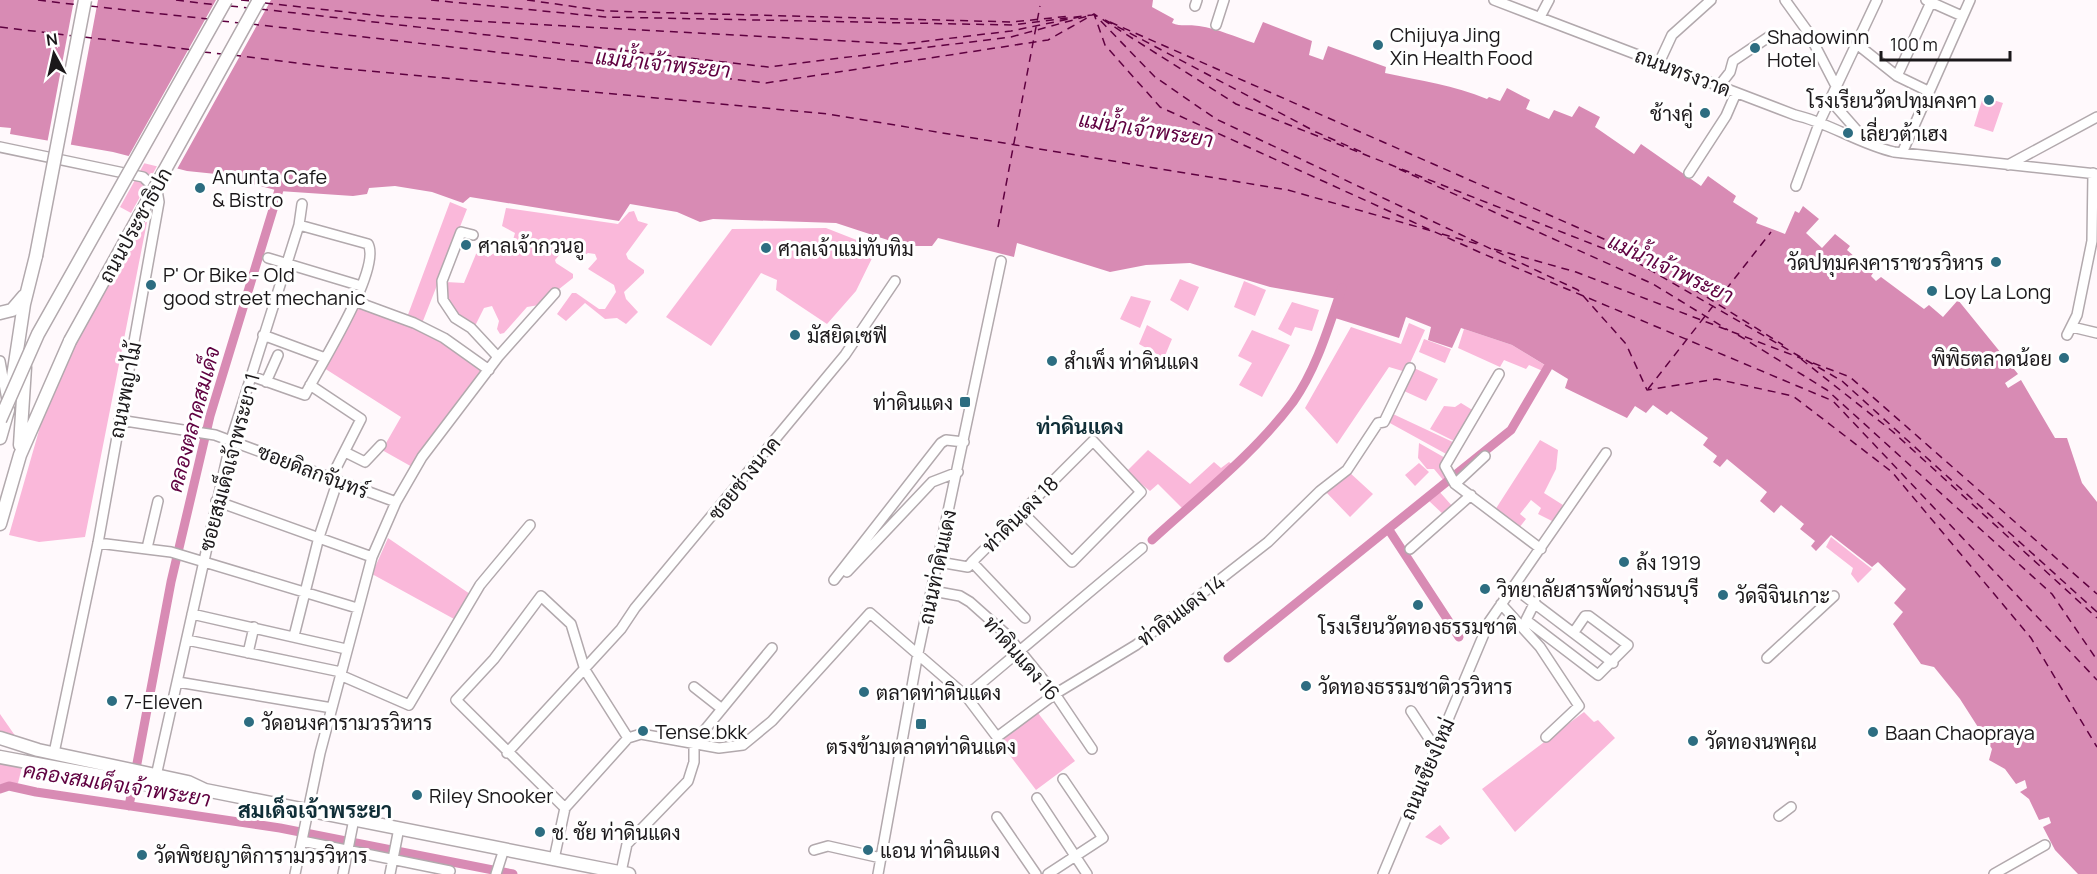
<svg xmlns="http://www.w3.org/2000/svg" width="2097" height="874" font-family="Manrope,Sarabun,sans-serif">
<rect width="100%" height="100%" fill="#fff9fc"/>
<path fill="#fab8da" d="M235,0H249L131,213L120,207Z
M1983,97L2003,103L1993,132L1974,126Z
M450,202L467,209L421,326L406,320Z
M506,208L618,224L629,212L634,211L638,221L648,224L626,254L628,259L644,270V273L624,292L626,299L638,312L626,324L617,318L605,319L585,303L566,321L557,314L572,293H576L599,309H605L616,292L614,285L588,269L597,259L595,254L588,253L583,256L566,247L555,260L556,263L573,274V278L539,305L527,307L504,333L500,334L497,329L499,321L492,306L484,308L475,326C452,312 448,309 446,282L464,283L476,254L479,252L488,257L496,252L497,244L513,240L515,233L502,226Z
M147,222L85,537L39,542L9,535L44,413L73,346L141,223Z
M826,228L877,248L856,291L827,324L776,290L777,280L761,273L711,346L666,317L732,229Z
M1180,279L1199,287L1188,311L1170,300Z
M1244,281L1266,290L1255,316L1234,307Z
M1131,296L1151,301L1140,328L1120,319Z
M1292,302L1319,310L1312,331L1295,327L1291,336L1278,329Z
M358,306L413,324L488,371L414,468L382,450L401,417L324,368Z
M1409,323L1425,330L1406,372L1389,367L1337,444L1305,408L1351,327L1401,344Z
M1147,325L1172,339L1164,358L1139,344Z
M1464,329L1512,345L1548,367L1545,372L1529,365L1526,369L1504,360L1500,367L1458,348Z
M1252,330L1290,345L1262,397L1239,385L1252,363L1238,356Z
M1424,339L1451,349L1445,363L1419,352Z
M1414,368L1438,379L1426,401L1404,391Z
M1461,403L1474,411L1456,442L1430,429L1444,406L1455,407Z
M1393,414L1455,443L1448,455L1388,422Z
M1540,440L1558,450L1556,469L1544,493L1563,505L1554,522L1538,514L1541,508L1531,500L1520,514L1526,519L1519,528L1495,510Z
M1419,443L1447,459V478L1444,481L1434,469H1427L1418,458Z
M1148,450L1190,484L1214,462L1221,468L1229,462L1233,465L1183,509L1158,484L1150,491L1126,472Z
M1419,463L1429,472L1415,486L1405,475Z
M1349,472L1373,494L1350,517L1325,491Z
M1438,490L1453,507L1445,516L1428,500Z
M1831,537L1872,569L1858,583L1851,574L1853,568L1826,547Z
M388,538L470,594L454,619L372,574Z
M1584,712L1594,722L1598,720L1615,738L1515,832L1482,789Z
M1038,713L1075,761L1036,790L999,741Z
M0,714L16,737L0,736Z
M0,762L22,767L18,783L0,784Z
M1440,825L1450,838L1441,845L1425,837Z"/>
<path fill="#d88bb4" d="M0,0H1153L1152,7L1174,19L1172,23C1181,27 1189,24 1199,26C1218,29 1236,37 1254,43L1263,22L1312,41L1309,55L1323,60L1328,46L1386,67L1385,73C1421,81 1454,85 1487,99L1489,97L1500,101L1507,88L1530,100L1526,109L1549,119L1554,110L1572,117L1579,106L1600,117L1595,127L1634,154L1641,144L1701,186L1708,176L1736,196L1733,202L1758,218L1756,223L1785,234L1795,211L1799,213L1803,206L1819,219L1806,233L1822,248L1835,234L1850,246L1847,250L1873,273L1871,276L1876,281L1881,277L1924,309L1929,305L1943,317L1958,300L2018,374L2005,383L2008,388L2021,380L2055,438H2067L2082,483L2097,502V874H2078L2055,850L2043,827L2051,823L2049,817L2039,820L2029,799L2020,792L2027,788L2025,780L2016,784L2005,769L1989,760L1992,749L1960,699L1934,667L1921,664L1893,624L1903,612L1894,603L1906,589L1878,562L1872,567L1831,535L1816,551L1811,546L1815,541L1800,529L1804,524L1781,505L1774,513L1760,501L1767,492L1727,459L1720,467L1713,462L1717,456L1703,445L1708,438L1671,411L1667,415L1653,405L1646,413L1635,406L1627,418L1565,388L1568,379L1512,345L1461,328L1452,348L1428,340L1431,327L1406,317L1399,338L1335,318L1338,299L1270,287L1190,263L1146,265L1110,272L1017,243L1014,257L938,238L932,246H906L836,223L713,219L700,222L677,212L630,204L619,221L470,197L463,203L432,192L395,186L369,188L367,194L353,196L279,191L216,174L187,171L113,152L10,134L11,128L0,127Z"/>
<path fill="#fff9fc" d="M74,0H98L70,149L47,144Z
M216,0H271L176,171L127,159Z"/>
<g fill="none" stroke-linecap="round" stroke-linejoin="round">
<path stroke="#d88bb4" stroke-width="9" d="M1389,530L1459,637
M1152,540C1200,496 1253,455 1293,402C1316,370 1329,326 1342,288
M1228,658L1511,430L1548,367
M0,789L9,786L36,792L280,828L513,874
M129,806L171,582L210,416L282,180"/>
<path stroke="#5f0040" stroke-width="1.5" stroke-dasharray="8 6" stroke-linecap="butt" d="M38,0L79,5
M176,0L217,5
M241,0L251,1
M431,0L605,17L1012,25L1092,15
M527,0L606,11L1012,22L1071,16
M265,3L382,16L902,44L1011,31L1079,17
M90,6L208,19
M230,6L249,8
M260,9L768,67L1011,37L1088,16
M1105,20L1316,132L1364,153
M221,21L240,23
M1110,22L1638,254L1783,345
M251,24L766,83L1048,40L1094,14L1105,45L1160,107L1479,252L1833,401L2097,680
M0,27L74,36
M84,37L193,50
M203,52L222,54
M233,55L337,68L828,114L1288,190L1432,231
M1399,169L1653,284L1728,330
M998,227L1040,6
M1442,234L1481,245
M1494,249L1576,272L1803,359
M1738,335L1827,390L2052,594L2097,660
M1801,359L1892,431L2097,618
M1813,363L1850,377L2097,594
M1648,389L1771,232
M2097,612L1842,381L1633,260L1236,104L1094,14L1155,77L1216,119L1578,290L1626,344L1647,390L1716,379L1793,396L1892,472L2031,638L2097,747"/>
<defs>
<path id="minor" d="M1494,0L1795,115C1830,123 1859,144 1894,152L2097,174
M1785,0L1808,32L1837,88
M1926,0L1962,16
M1195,6L1197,0
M1540,17L1549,0
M1216,25L1224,0
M1858,45L1897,76L1928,91
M1659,63L1672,35L1711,0
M1897,76L1932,0
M1719,86L1730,72L1733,61L1770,36
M1831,101L1867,142
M0,147L143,177L157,190L159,202L98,543L54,753
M1902,153L1970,0
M2008,165L2097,117
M1689,173L1726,116L1736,93
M1796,186L1820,121L1877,0
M268,258L361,286
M357,302L414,323L444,338L489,370
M2072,327L2097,333
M263,335L325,358
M2067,335L2077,315L2092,241L2093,173
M498,357L555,293
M0,361L7,400
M1499,374L1445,466L1455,484L1541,549
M251,376L305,395C318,369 382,269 368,244L299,225
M266,382L278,355
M310,385L361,419L331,478
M119,420L215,435L396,502
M345,452L365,462L381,445
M1455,484L1485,456
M216,501L372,557
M98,543L171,552L357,608
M147,548L158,501
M1410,549L1471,495
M939,562L968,567L972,562L1093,441L1141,492L1072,562L1022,512
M972,562L1025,618
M847,572L932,482L958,472
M834,580L941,443L946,440L964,442
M1514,588L1613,663
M933,591L960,596L970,602L1007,635L1055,694L1092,749
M1535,602L1526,620L1598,675L1628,645L1589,616H1585L1574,632
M1501,604L1540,647L1579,706L1546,737
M192,614L346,649
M294,636L319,537L338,480
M187,640L341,672
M248,653L254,627
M1767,658L1834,596
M340,675L409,705L480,585L530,525
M178,682L332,708
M694,687L722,709
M966,696L1142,548
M1411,711L1430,740L1437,744
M507,753L621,629L635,608L845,355L895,281
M156,776L231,440L299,225L302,204
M1037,798L1087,874
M565,808L456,700L494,659L541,596L571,624L585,670L628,738
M1779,816L1791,807
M997,817L1036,874
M302,841L450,871
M814,850L828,846L881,858
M554,859L565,808L628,738L641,734L719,748L743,745L772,721L870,613L966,696L997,737L1055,694L1136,645L1268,542L1320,491L1347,470L1378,423L1384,422L1410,368
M621,872L627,844L688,781L694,762V743L772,648
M295,874L320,753L372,557L396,502L422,457L498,357L471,328L455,318L443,300L442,281L461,232L473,235
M343,874L354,819
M390,874L399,828
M496,874L504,849
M878,874L918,653L1001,261
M1048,874L1103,838L1063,779
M1383,874L1489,622L1606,453
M1994,874L2045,845"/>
<path id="major" d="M0,313L12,310L24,296
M11,390L24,304L36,256
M0,438L8,410
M20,445L25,367
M0,524L20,455L70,341
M0,738L38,750L188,782L205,790L629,874
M0,757L166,788L201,790"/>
</defs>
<use href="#minor" stroke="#b2a9ad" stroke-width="12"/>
<use href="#major" stroke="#b2a9ad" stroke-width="15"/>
<use href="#minor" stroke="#fff" stroke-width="9"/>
<use href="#major" stroke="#fff" stroke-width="12"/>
<defs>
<path id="major-bridge" d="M36,256L85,0
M70,341L259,0
M0,420L38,334L226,0"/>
</defs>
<use href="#major-bridge" stroke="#b2a9ad" stroke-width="15" stroke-linecap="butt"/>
<use href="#major-bridge" stroke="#fff" stroke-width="12"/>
</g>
<g fill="#2d6d81" stroke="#fff" stroke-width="2">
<circle cx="1378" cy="45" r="6"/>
<circle cx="1755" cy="48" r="6"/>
<circle cx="1989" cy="100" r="6"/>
<circle cx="1705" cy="113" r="6"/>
<circle cx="1848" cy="133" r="6"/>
<circle cx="200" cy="188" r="6"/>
<circle cx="466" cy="245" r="6"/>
<circle cx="766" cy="248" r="6"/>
<circle cx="1996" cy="262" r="6"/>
<circle cx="151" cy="285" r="6"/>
<circle cx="1932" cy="291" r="6"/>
<circle cx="795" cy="335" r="6"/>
<circle cx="2064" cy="358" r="6"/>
<circle cx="1052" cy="361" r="6"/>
<rect x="959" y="396" width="12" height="12" rx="3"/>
<circle cx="1624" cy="562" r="6"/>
<circle cx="1485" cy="589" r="6"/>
<circle cx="1723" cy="595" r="6"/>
<circle cx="1418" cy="605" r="6"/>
<circle cx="1306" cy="686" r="6"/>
<circle cx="864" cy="692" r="6"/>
<circle cx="112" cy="701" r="6"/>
<circle cx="249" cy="722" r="6"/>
<rect x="915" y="718" width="12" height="12" rx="3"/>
<circle cx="643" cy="731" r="6"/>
<circle cx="1873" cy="732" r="6"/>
<circle cx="1693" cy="741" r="6"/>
<circle cx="417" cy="795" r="6"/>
<circle cx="540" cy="832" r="6"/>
<circle cx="868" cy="850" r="6"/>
<circle cx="142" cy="855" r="6"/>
</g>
<g text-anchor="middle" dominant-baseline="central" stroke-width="6" stroke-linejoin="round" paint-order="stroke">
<g font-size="20" fill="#1b181a" stroke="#fff" text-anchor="start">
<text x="1390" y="34">Chijuya Jing<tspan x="1390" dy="23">Xin Health Food</tspan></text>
<text x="1767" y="36">Shadowinn<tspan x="1767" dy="23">Hotel</tspan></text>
<text x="1977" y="100" text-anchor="end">โรงเรียนวัดปทุมคงคา</text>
<text x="1693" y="113" text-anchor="end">ช้างคู่</text>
<text x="1860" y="133">เลี่ยวต้าเฮง</text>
<text x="212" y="176">Anunta Cafe<tspan x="212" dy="23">&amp; Bistro</tspan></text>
<text x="478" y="245">ศาลเจ้ากวนอู</text>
<text x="778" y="248">ศาลเจ้าแม่ทับทิม</text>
<text x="1984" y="262" text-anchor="end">วัดปทุมคงคาราชวรวิหาร</text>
<text x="163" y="274">P' Or Bike - Old<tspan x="163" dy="23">good street mechanic</tspan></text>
<text x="1944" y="291">Loy La Long</text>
<text x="807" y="335">มัสยิดเซฟี</text>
<text x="2052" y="358" text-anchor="end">พิพิธตลาดน้อย</text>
<text x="1064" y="361">สำเพ็ง ท่าดินแดง</text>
<text x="953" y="402" text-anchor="end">ท่าดินแดง</text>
<text x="1636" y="562">ล้ง 1919</text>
<text x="1497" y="589">วิทยาลัยสารพัดช่างธนบุรี</text>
<text x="1735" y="595">วัดจีจินเกาะ</text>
<text x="1418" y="626" text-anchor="middle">โรงเรียนวัดทองธรรมชาติ</text>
<text x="1318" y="686">วัดทองธรรมชาติวรวิหาร</text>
<text x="876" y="692">ตลาดท่าดินแดง</text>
<text x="124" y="701">7-Eleven</text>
<text x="261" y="722">วัดอนงคารามวรวิหาร</text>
<text x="655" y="731">Tense.bkk</text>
<text x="1885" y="732">Baan Chaopraya</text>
<text x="1705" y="741">วัดทองนพคุณ</text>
<text x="921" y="746" text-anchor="middle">ตรงข้ามตลาดท่าดินแดง</text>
<text x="429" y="795">Riley Snooker</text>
<text x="552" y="832">ช. ชัย ท่าดินแดง</text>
<text x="880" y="850">แอน ท่าดินแดง</text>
<text x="154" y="855">วัดพิชยญาติการามวรวิหาร</text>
</g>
<g font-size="20" fill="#1b181a" stroke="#fff">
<text transform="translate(1683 72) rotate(21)">ถนนทรงวาด</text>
<text transform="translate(135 225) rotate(-61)">ถนนประชาธิปก</text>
<text transform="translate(125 390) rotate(-79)">ถนนพญาไม้</text>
<text transform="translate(229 462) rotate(-75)">ซอยสมเด็จเจ้าพระยา 1</text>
<text transform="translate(313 471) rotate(21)">ซอยดิลกจันทร์</text>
<text transform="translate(744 478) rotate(-51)">ซอยช่างนาค</text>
<text transform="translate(1020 514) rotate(-45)">ท่าดินเดง 18</text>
<text transform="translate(937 567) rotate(-78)">ถนนท่าดินแดง</text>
<text transform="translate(1181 610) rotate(-37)">ท่าดินแดง 14</text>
<text transform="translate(1022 658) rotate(49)">ท่าดินแดง 16</text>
<text transform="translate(1427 769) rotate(-67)">ถนนเชียงใหม่</text>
</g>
<g font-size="21" font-style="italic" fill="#5f0040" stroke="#fff">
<text transform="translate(663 63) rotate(6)">แม่น้ำเจ้าพระยา</text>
<text transform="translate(1146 129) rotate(9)">แม่น้ำเจ้าพระยา</text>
<text transform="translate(1671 268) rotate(25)">แม่น้ำเจ้าพระยา</text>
<text transform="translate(193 419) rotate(-75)">คลองตลาดสมเด็จ</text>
<text transform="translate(117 784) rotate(9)">คลองสมเด็จเจ้าพระยา</text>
</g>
<g font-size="21" font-weight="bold" fill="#0f2e37" stroke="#fff">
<text x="1080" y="426">ท่าดินแดง</text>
</g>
<g font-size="22" font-weight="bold" fill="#0f2e37" stroke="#fff">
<text x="315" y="810">สมเด็จเจ้าพระยา</text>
</g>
</g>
<g transform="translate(54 54) rotate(352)" stroke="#ffffff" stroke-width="4.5" paint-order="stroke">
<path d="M0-4.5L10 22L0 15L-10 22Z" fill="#1b181a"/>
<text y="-9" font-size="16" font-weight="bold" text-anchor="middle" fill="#1b181a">N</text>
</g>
<path d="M1881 51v9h129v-9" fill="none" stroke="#1b181a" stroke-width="3"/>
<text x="1890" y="51" font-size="18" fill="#1b181a" stroke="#ffffff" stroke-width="4.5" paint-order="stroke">100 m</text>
</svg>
